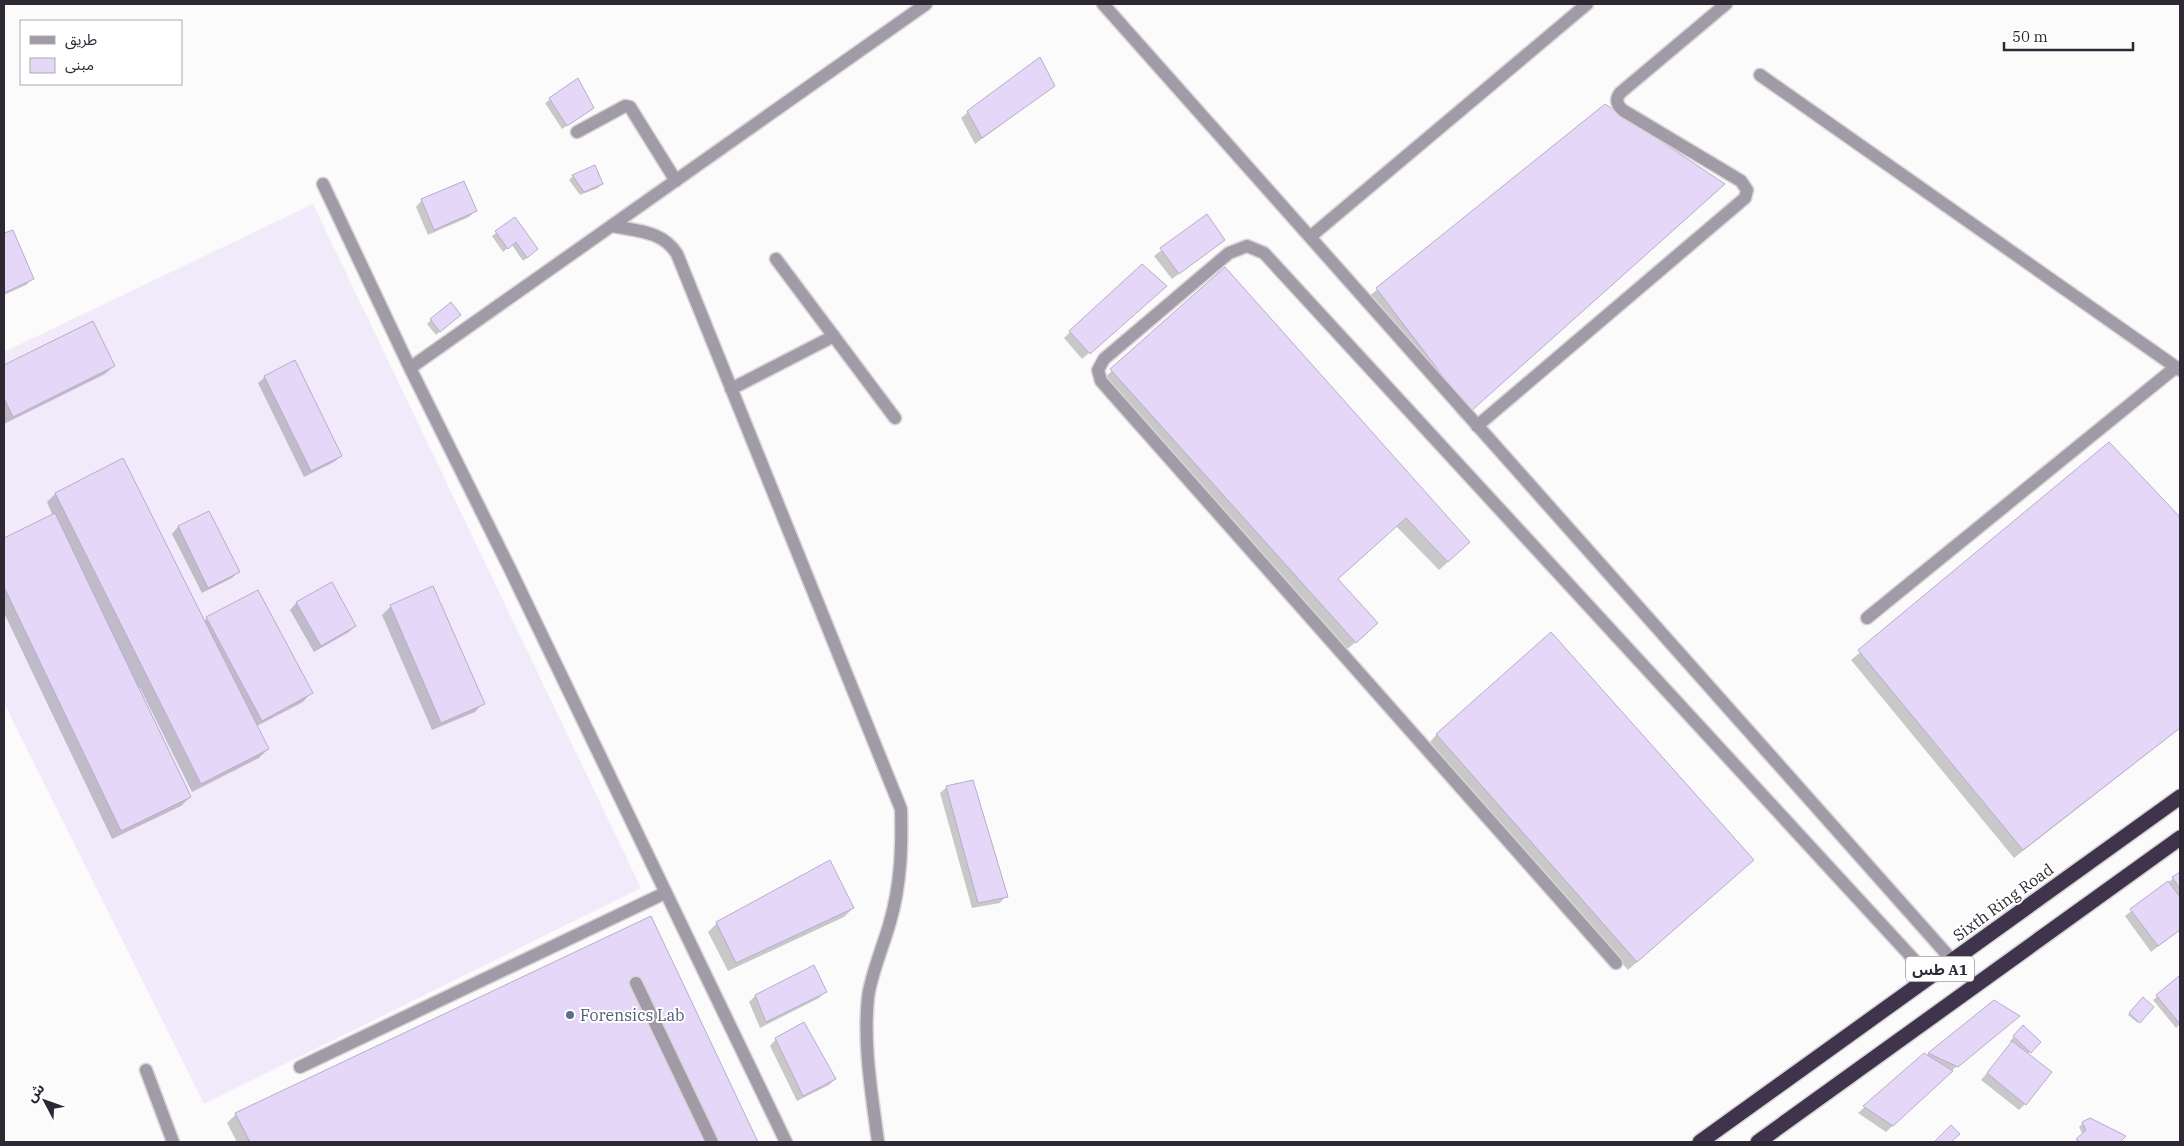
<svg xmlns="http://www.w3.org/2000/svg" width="2184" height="1146" font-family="'IBM Plex Serif','Noto Sans Arabic',serif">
<rect width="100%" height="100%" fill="#fbfbfb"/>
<path fill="#f1eafa" d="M313,204L641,888L204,1104L4,703V352Z"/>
<path fill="#0003" d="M578,80L593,108L562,129L545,103Z
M1054,86L975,144L961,118L968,112Z
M1605,106L1715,193L1461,419L1368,297Z
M573,176L602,183L598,188L580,195L569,180Z
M422,200L475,211L469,217L428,235L416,207Z
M1207,215L1224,240L1172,279L1154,256Z
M515,219L533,253L523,261L512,245L503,252L492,236Z
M12,231L33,278L26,285L4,295V235Z
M1225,269L1460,551L1439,570L1396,526L1336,579L1368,632L1346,650L1103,379Z
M1159,292L1082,359L1064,338L1070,332Z
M456,318L436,335L427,324L431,320Z
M92,322L114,366L105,374L4,424V366Z
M265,377L341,456L334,462L304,477L258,383Z
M2109,444L2180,519V728L2014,858L1851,660Z
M122,460L204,622L207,618L311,693L303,702L257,726L268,749L259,758L192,792L140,688L138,689L190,797L181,806L112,839L4,613V540L53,516L47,502L55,494Z
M208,512L238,572L232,578L202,593L172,534L178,527Z
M331,584L355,626L349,632L314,652L290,610L296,603Z
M391,606L483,703L475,712L432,730L382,615Z
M1437,734L1743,869L1628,970L1429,743Z
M947,787L1006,896L1000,903L972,908L940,793Z
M2180,873V930L2151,952L2125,916Z
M853,908L844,917L728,971L708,932L717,923Z
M650,918L757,1142H237L227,1123L236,1114Z
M814,967L825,992L819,998L760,1028L749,1002L755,996Z
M2179,978L2180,1024L2176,1028L2153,1000Z
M2143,999L2152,1007L2138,1023L2128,1015Z
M1994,1001L2012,1022L1950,1072L1886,1132L1858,1113L1924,1055L1926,1056Z
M2023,1027L2039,1042L2028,1054L2025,1104L2019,1110L1981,1080L2012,1043L2010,1041Z
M776,1039L835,1079L829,1085L797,1101L770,1046Z
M2083,1123L2124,1136L2118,1142H2075L2083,1135L2079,1127Z"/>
<path fill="#e5d7f8" stroke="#b9accb" d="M1040,57L1055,86L982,138L967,111Z
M578,78L594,108L567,126L549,98Z
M1605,104L1725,184L1470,412L1376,288Z
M595,165L603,184L584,192L572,175Z
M464,181L477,211L434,230L421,199Z
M1207,214L1225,240L1179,274L1160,248Z
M515,217L538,249L527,258L516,242L508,249L495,231Z
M13,230L34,279L4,293V233Z
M1142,264L1167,286L1090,354L1069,331Z
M1225,267L1470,542L1448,562L1406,518L1338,579L1378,623L1356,643L1110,369Z
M451,302L461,315L440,332L430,319Z
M93,321L115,366L13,417L4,398V365Z
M295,360L342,456L311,471L264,376Z
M2109,442L2180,517V728L2023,850L1858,650Z
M123,458L269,749L201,784L55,493Z
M209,511L240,572L208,588L178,526Z
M55,513L191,797L121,831L4,587V538Z
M332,582L356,626L321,646L296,602Z
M433,586L485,704L441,723L390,605Z
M258,590L313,693L262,721L206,617Z
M1551,632L1754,860L1637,962L1436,734Z
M973,780L1008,897L978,903L946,786Z
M830,860L854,908L736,963L716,922Z
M2180,872V889L2172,877Z
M2168,881L2180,897V930L2158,946L2130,909Z
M651,916L758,1142H250L235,1113Z
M814,965L827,992L766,1022L755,995Z
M2179,976L2180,978V1024L2156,995Z
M2143,997L2154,1007L2140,1023L2129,1013Z
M1994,1000L2020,1016L1958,1067L1928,1053Z
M804,1022L836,1079L803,1096L775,1038Z
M2023,1025L2041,1042L2031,1053L2013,1036Z
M2012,1041L2052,1072L2026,1105L1987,1073Z
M1924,1053L1953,1071L1893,1126L1863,1106Z
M2090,1118L2126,1136L2120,1142H2080L2076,1139L2086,1130L2082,1122Z
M1951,1125L1960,1134L1951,1142H1934Z"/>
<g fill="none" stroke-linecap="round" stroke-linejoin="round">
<defs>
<path id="minor" d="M1103,4L1952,960
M1760,75L2180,370
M577,132L625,106L630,107L676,181
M323,184L410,368L510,569L786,1142
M612,226C637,231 663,231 677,254L901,809C902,847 901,884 890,922C884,944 870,977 868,998C863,1046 872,1095 878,1142
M1310,237L1587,4
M776,259L895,418
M410,368L926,4
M731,389L834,336
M1477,426L1745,198L1747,190L1741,181L1624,111C1617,106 1615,100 1620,93L1726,4
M1867,618L2176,367
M1616,963L1101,381L1098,370L1104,359L1229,253L1247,246L1264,253L1929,976
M636,983L712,1142
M300,1067L665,893
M146,1070L173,1142"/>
<path id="highway" d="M1700,1142L2180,797
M1758,1142L2180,838"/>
</defs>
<use href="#minor" stroke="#d6d5d7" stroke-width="15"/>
<use href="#highway" stroke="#d6d5d7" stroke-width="18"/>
<use href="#minor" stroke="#a19ba8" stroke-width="12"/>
<use href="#highway" stroke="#40334c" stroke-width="15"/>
</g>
<circle fill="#5c6f8a" stroke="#fff" stroke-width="2" cx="570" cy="1015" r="5"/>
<g text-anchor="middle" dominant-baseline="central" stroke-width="4" stroke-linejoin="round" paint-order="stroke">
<rect fill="#fff" stroke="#6c6871" stroke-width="1" x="1906" y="956.5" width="68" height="25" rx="4"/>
<g font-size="15" font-weight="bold" fill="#2d2834">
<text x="1940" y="969">طس A1</text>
</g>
<g font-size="16" fill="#2d2834" stroke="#fff">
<text transform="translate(2003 902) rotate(-36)">Sixth Ring Road</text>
</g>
<g font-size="16" fill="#4e5e75" stroke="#fff" text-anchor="start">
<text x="580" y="1015">Forensics Lab</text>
</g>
</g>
<rect width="2184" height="1146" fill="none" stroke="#2d2834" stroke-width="10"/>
<rect x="20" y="20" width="162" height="65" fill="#ffffff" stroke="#aba9ae"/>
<rect x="30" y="36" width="25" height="8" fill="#a19ba8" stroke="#aba9ae"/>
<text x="65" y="45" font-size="15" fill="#2d2834">طريق</text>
<rect x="30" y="58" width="25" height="15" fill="#e5d7f8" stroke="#aba9ae"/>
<text x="65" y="70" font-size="15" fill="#2d2834">مبنى</text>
<g transform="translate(45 1101) rotate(311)" stroke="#ffffff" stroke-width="4" paint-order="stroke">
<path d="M0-4L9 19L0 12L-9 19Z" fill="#2d2834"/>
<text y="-8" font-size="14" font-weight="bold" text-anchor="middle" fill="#2d2834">ش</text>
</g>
<path d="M2004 42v8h129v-8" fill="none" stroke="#2d2834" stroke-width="2.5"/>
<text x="2012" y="42" font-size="15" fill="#2d2834" stroke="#ffffff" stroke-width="4" paint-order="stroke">50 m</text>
</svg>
